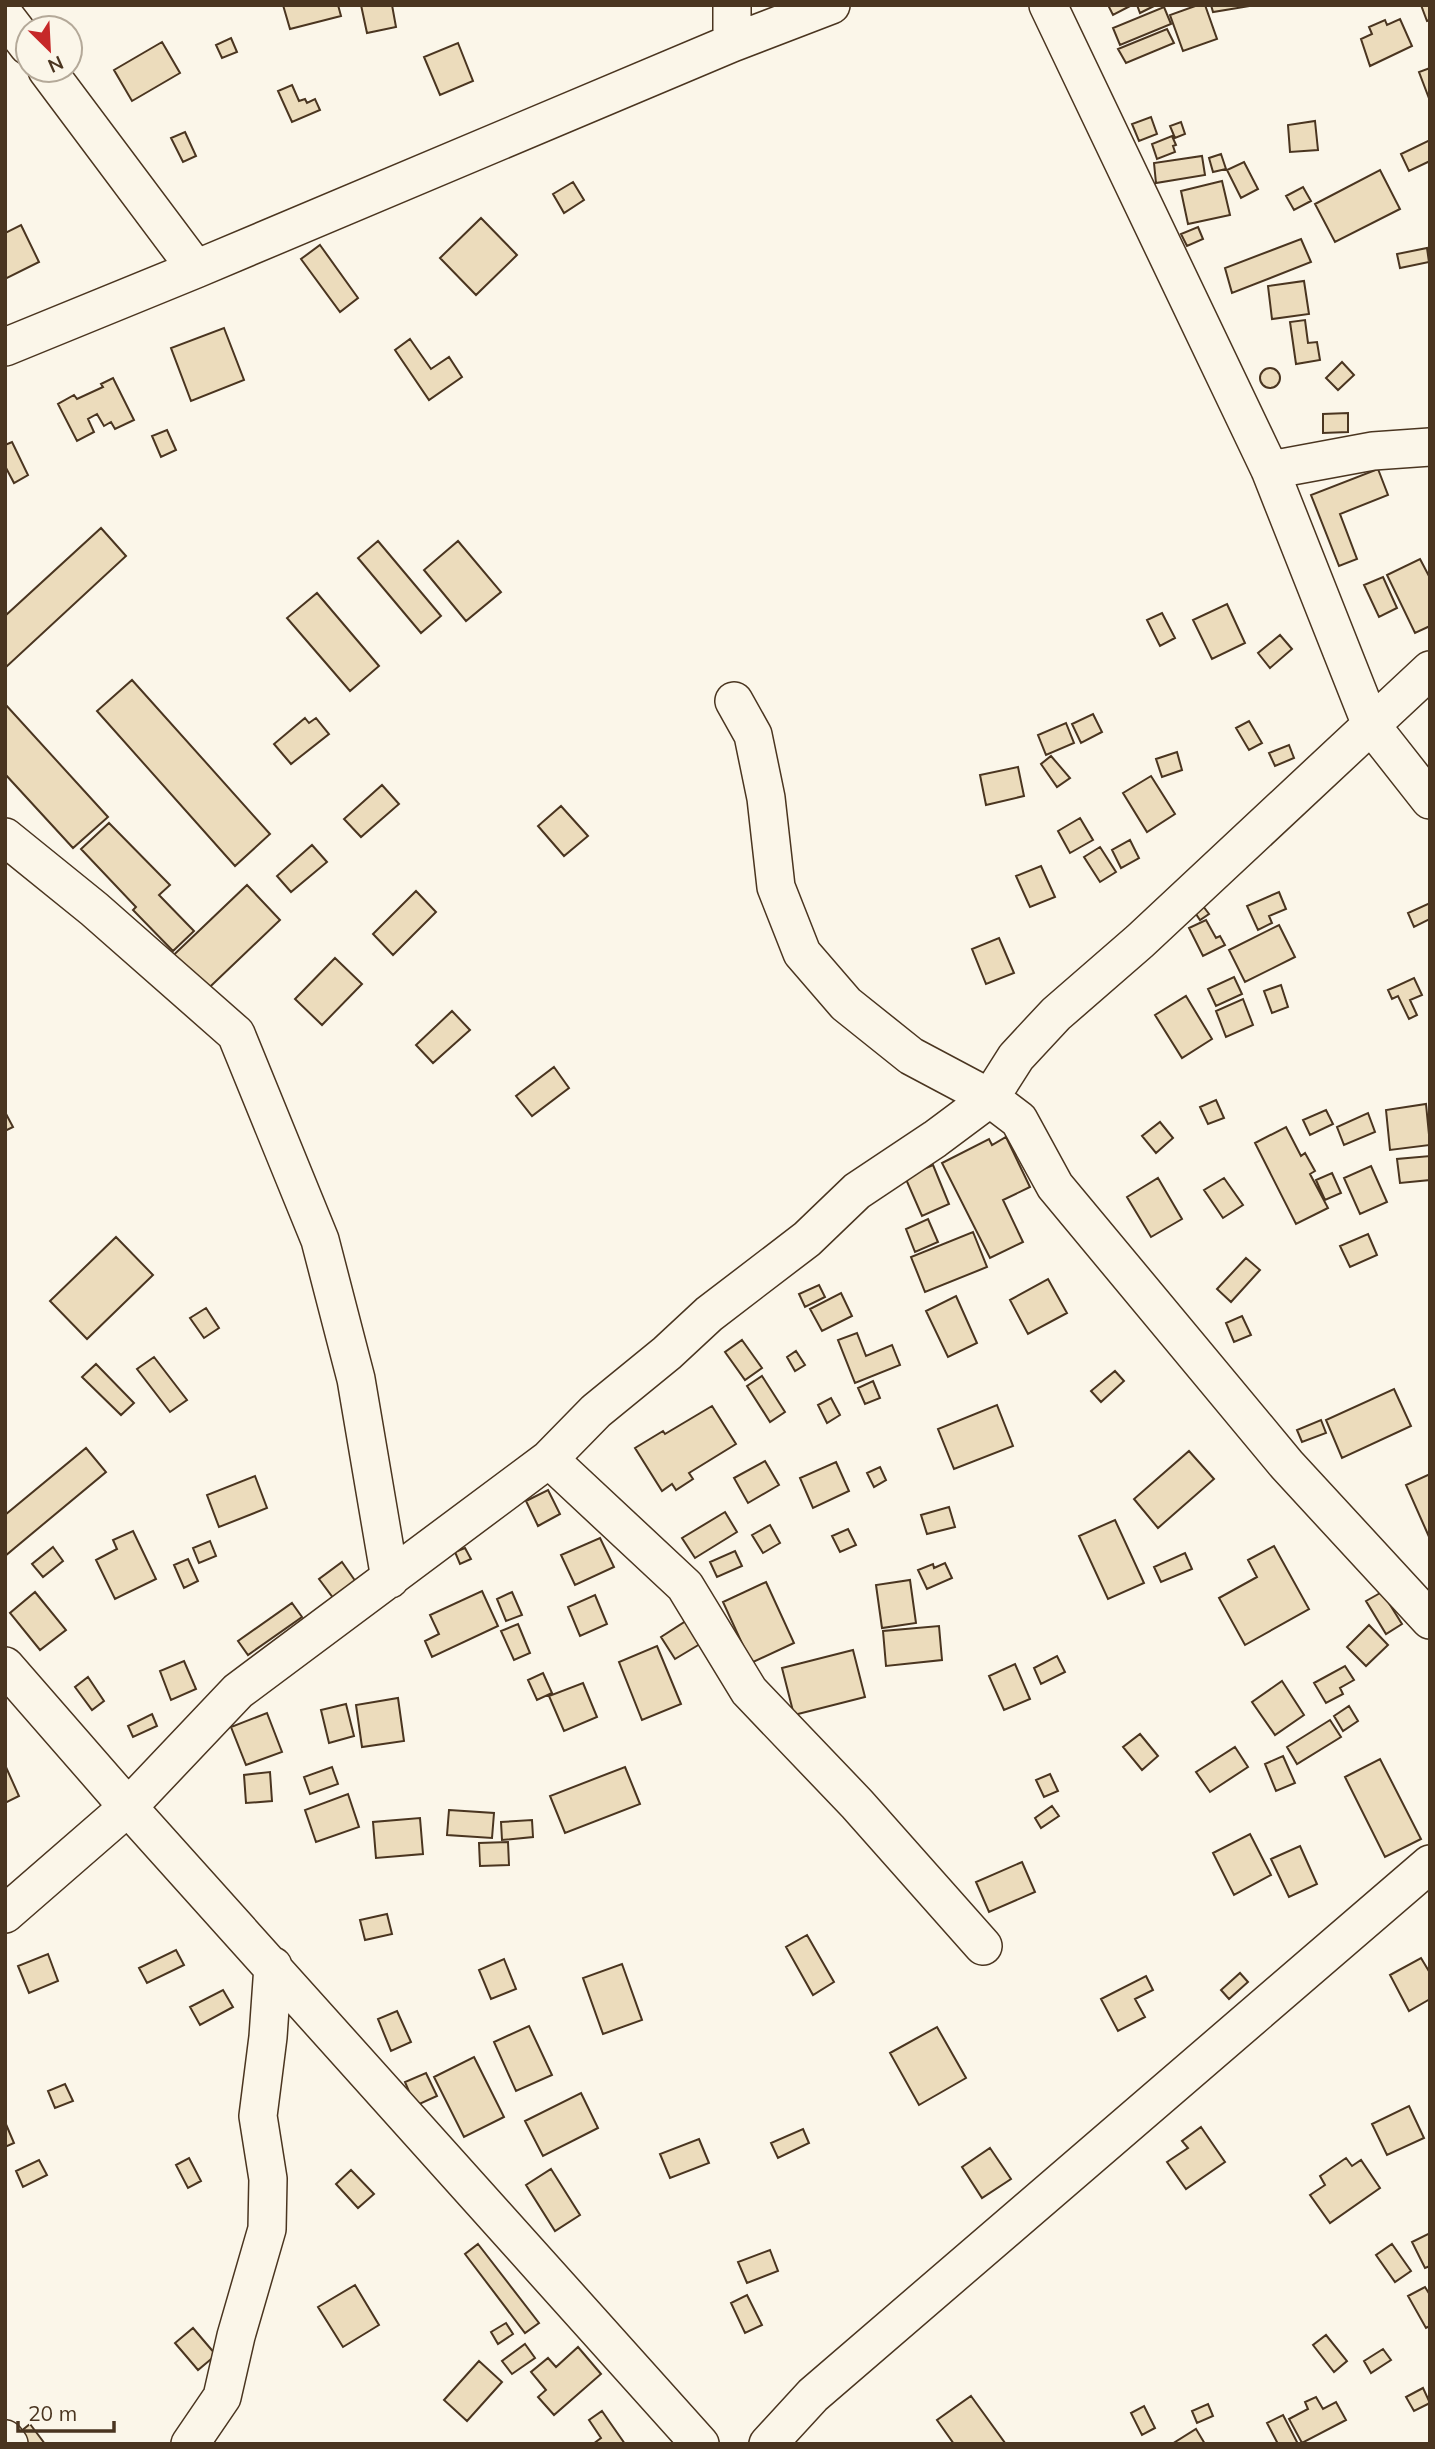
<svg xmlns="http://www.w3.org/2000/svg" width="1435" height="2449" font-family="Mulish,sans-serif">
<rect width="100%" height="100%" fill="#fbf6e9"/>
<path fill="#ecdcbc" stroke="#4a3520" stroke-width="2" d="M283,5H338L341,16L290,29Z
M361,5H392L396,27L367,33Z
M1108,5H1132L1113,15Z
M1137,5H1156L1140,13Z
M1198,5H1205L1217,39L1183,51L1170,15Z
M1211,5H1250V6L1213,12Z
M1421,5H1430V20L1427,21Z
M1164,7L1171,24L1120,45L1113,28Z
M1400,19L1412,46L1370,66L1361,39L1372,34L1369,27L1385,20L1387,25Z
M1167,29L1174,43L1126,63L1118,49Z
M231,38L237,52L222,58L216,45Z
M162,42L180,73L132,101L114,70Z
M458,43L473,81L440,95L424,57Z
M1430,68V101L1419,72Z
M292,85L299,101L305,99L307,103L315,99L320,110L292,122L278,91Z
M1151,117L1157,134L1139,141L1132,124Z
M1315,121L1318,150L1290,152L1288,125Z
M1181,122L1185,134L1175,138L1170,126Z
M185,132L196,156L183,162L171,138Z
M1172,136L1176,145L1173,146L1175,152L1157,159L1152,144Z
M1430,140V161L1409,171L1401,154Z
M1221,154L1226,169L1213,172L1209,158Z
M1202,156L1205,175L1156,183L1154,163Z
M1244,162L1258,189L1241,198L1227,170Z
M1380,170L1400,209L1335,242L1315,204Z
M1222,181L1230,215L1188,224L1181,191Z
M573,182L584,200L564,213L553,194Z
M1303,187L1311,201L1294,210L1286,196Z
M481,218L517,255L476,295L440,258Z
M21,225L39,262L5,279V233Z
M1198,227L1203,239L1187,246L1181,234Z
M1301,239L1311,262L1232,293L1225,268Z
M320,245L358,298L340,312L301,259Z
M1427,248L1429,262L1400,268L1397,254Z
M1304,281L1309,314L1272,319L1268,286Z
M1305,320L1308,343L1317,342L1320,360L1296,364L1290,322Z
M224,328L244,380L191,401L171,348Z
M410,339L431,369L449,357L462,377L429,400L395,350Z
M1342,362L1354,375L1338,390L1326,378Z
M1260 378a10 10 0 1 1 20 0a10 10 0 1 1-20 0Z
M113,378L134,420L115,429L111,422L104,426L97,414L88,419L94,432L77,441L58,404L74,395L77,399L103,387L101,384Z
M1348,413V432L1323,433V414Z
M167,430L176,450L161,457L152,436Z
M12,442L28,475L14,483L5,466V445Z
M1378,469L1388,495L1340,514L1357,559L1339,566L1311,495Z
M101,528L126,556L5,668V616Z
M378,541L441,616L421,633L358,558Z
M458,541L501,592L466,621L424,570Z
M1420,559L1430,578V626L1415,633L1387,575Z
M1383,577L1397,608L1379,617L1364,585Z
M317,593L379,666L350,691L287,618Z
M1227,604L1245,643L1212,659L1193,620Z
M1162,613L1175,638L1160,646L1147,620Z
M1280,635L1292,649L1270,668L1258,653Z
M132,680L270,834L235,866L97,711Z
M5,704L108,817L73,848L5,774Z
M1093,714L1102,732L1081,743L1072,724Z
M305,718L309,723L316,718L329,734L291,764L274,744Z
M1249,721L1262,743L1249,750L1236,728Z
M1066,723L1074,743L1046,755L1038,735Z
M1289,745L1294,758L1275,766L1269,753Z
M1177,752L1182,770L1162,777L1156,759Z
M1051,756L1070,778L1057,787L1041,764Z
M1018,767L1024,796L986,805L980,775Z
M1151,776L1175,814L1147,832L1123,793Z
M382,785L399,804L361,837L344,819Z
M561,806L588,836L564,856L538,826Z
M1080,818L1093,840L1070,853L1058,831Z
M109,823L170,885L159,895L194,931L173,951L133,910L136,907L81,849Z
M1130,840L1139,858L1121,868L1112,850Z
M312,845L327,862L291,892L277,876Z
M1100,847L1116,872L1100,882L1084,857Z
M1041,866L1055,897L1030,907L1016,876Z
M247,885L280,920L193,1003L160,968Z
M416,891L436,912L393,955L373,934Z
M1279,892L1286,909L1269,916L1272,923L1258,930L1247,906Z
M1200,902L1209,914L1200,920L1192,908Z
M1430,903V919L1414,927L1408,913Z
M1206,920L1216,938L1220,936L1225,945L1203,956L1189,928Z
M1279,925L1295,957L1245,982L1229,950Z
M999,938L1014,973L986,984L972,949Z
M335,958L362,984L322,1025L295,999Z
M1234,977L1242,994L1216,1006L1208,989Z
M1414,978L1422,995L1410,1000L1417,1015L1409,1019L1398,996L1392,999L1388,990Z
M1281,985L1288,1007L1272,1013L1264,991Z
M1186,996L1212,1039L1182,1058L1155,1015Z
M1243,999L1253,1025L1226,1037L1216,1011Z
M452,1011L470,1030L433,1063L416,1045Z
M554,1067L569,1088L532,1116L516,1096Z
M1216,1100L1224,1118L1208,1124L1200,1107Z
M1426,1104L1430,1145L1390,1150L1386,1110Z
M1326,1110L1333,1124L1310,1135L1303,1120Z
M5,1112L13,1127L5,1131Z
M1368,1113L1375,1132L1344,1145L1337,1127Z
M1160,1122L1173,1138L1156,1153L1142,1136Z
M1286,1127L1301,1156L1305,1153L1315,1171L1310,1174L1328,1208L1296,1224L1255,1143Z
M1006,1137L1030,1187L1003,1200L1023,1242L990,1258L942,1163L989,1139L992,1145Z
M1430,1156V1180L1400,1183L1397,1159Z
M933,1165L949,1204L922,1216L905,1177Z
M1371,1166L1387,1202L1360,1214L1344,1178Z
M1332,1173L1341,1193L1325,1200L1316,1180Z
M1158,1178L1182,1219L1151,1237L1127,1197Z
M1224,1178L1243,1205L1223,1218L1204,1190Z
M928,1219L938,1242L915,1252L906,1229Z
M973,1232L987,1267L925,1292L911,1257Z
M1368,1234L1377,1255L1350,1267L1340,1246Z
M116,1237L153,1275L87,1339L50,1301Z
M1246,1258L1260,1270L1231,1302L1217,1289Z
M1048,1279L1067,1313L1028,1334L1010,1300Z
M819,1285L825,1297L805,1307L799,1294Z
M841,1293L852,1316L822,1331L810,1309Z
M956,1296L977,1343L948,1357L926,1311Z
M206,1308L219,1328L204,1338L190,1318Z
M1242,1316L1251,1335L1234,1342L1226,1323Z
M857,1333L866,1356L892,1345L900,1365L855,1383L838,1340Z
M742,1340L762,1368L745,1380L725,1352Z
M796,1351L805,1365L795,1371L787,1357Z
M154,1357L187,1400L170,1412L137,1369Z
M96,1364L134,1403L121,1415L82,1377Z
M1115,1371L1124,1381L1101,1402L1091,1391Z
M762,1376L785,1412L770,1422L747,1386Z
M873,1381L880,1398L865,1404L858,1388Z
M1394,1389L1411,1426L1342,1458L1326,1420Z
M831,1398L840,1415L827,1423L818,1405Z
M997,1405L1013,1446L954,1469L938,1429Z
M712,1406L736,1444L689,1473L693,1479L676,1490L672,1484L662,1491L635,1448L663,1431L665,1434Z
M1321,1420L1326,1433L1302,1442L1297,1430Z
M86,1448L106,1472L5,1556V1515Z
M1189,1451L1214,1479L1158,1528L1134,1499Z
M765,1461L779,1485L748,1503L734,1478Z
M836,1462L849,1491L813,1508L800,1478Z
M880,1467L886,1480L874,1487L867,1473Z
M1430,1474V1539L1406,1485Z
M255,1476L267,1508L219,1527L207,1495Z
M548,1490L560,1514L538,1526L526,1501Z
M949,1507L955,1527L927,1534L921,1515Z
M725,1512L737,1532L695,1558L682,1538Z
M1115,1520L1144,1583L1108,1599L1079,1536Z
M770,1525L780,1543L763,1553L752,1535Z
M848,1529L856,1545L840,1552L832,1536Z
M133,1531L156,1579L115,1599L96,1560L117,1549L113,1540Z
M600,1538L614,1567L575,1585L561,1555Z
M210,1541L216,1556L199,1563L193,1548Z
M1274,1546L1309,1609L1245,1645L1219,1598L1257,1577L1248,1560Z
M53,1547L63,1561L43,1577L32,1564Z
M465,1548L471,1559L460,1564L455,1552Z
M735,1551L742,1566L717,1577L710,1562Z
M1185,1553L1192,1569L1161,1582L1154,1567Z
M188,1559L198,1581L184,1588L174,1565Z
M342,1562L356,1582L334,1599L319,1579Z
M945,1563L952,1578L927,1589L918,1570L933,1564L934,1568Z
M910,1580L916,1623L882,1628L876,1585Z
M766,1582L794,1643L751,1663L723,1602Z
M482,1591L498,1626L432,1657L425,1641L439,1634L430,1615Z
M35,1592L66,1630L40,1650L10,1613Z
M512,1592L522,1615L506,1621L497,1599Z
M1382,1592L1402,1624L1386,1634L1366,1601Z
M595,1595L607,1624L580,1636L568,1607Z
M292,1603L302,1617L248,1655L238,1641Z
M686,1621L700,1644L675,1659L661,1637Z
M518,1624L530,1653L514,1660L501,1631Z
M1369,1625L1388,1645L1366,1666L1347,1647Z
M939,1626L942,1660L886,1666L883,1631Z
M657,1646L681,1704L642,1720L619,1662Z
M853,1650L865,1697L794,1715L782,1668Z
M1057,1656L1065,1672L1041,1684L1034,1668Z
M184,1661L196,1689L171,1700L160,1671Z
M1015,1664L1030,1699L1004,1710L989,1676Z
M1345,1666L1354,1680L1340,1688L1343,1694L1326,1703L1314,1683Z
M543,1673L552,1693L537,1700L528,1680Z
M88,1677L104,1701L92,1710L75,1687Z
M1282,1681L1304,1715L1275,1735L1252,1702Z
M583,1683L597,1717L564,1731L549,1696Z
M398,1698L404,1741L362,1747L356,1705Z
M346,1704L354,1736L329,1743L321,1710Z
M1349,1706L1358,1721L1343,1731L1334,1716Z
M267,1713L282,1752L246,1765L231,1727Z
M152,1714L157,1726L133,1737L128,1726Z
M1330,1720L1341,1737L1297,1764L1287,1747Z
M1140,1734L1158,1756L1142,1770L1123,1747Z
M1235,1747L1248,1767L1210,1792L1196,1772Z
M1283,1756L1295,1783L1276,1791L1265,1764Z
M1380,1759L1421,1839L1385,1857L1345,1777Z
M5,1765L19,1796L5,1803Z
M332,1767L338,1784L310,1794L304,1777Z
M625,1767L640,1804L565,1833L550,1796Z
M270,1772L272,1801L246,1803L244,1775Z
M1050,1774L1058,1791L1044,1797L1036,1780Z
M348,1794L359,1827L316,1842L305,1810Z
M1052,1806L1059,1816L1041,1828L1035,1818Z
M449,1810L494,1813L492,1838L447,1835Z
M420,1818L423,1854L376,1858L373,1822Z
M532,1820L533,1837L502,1840L501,1822Z
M1250,1834L1271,1875L1234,1895L1213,1853Z
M508,1842L509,1865L480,1866L479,1843Z
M1300,1846L1317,1884L1289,1897L1271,1859Z
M1022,1862L1035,1892L989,1912L976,1882Z
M387,1914L392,1934L365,1940L360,1920Z
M807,1935L834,1982L813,1995L786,1947Z
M176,1950L184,1965L147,1983L139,1968Z
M48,1954L58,1981L29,1993L18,1966Z
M1421,1958L1430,1973V1999L1409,2011L1390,1975Z
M504,1959L516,1989L491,1999L479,1970Z
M622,1964L642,2020L603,2034L583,1978Z
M1240,1973L1248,1982L1229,1999L1221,1990Z
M1146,1976L1153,1990L1135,1999L1145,2017L1118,2031L1101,1999Z
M223,1990L233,2007L200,2025L190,2007Z
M397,2011L411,2042L391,2051L378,2019Z
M529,2026L552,2075L516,2091L494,2042Z
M937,2027L966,2078L919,2105L890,2053Z
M474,2057L504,2117L464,2137L434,2077Z
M426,2073L437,2096L415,2106L405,2082Z
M65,2084L73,2101L55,2108L48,2091Z
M581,2093L598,2128L543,2156L525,2121Z
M1409,2106L1424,2138L1387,2155L1372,2124Z
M5,2122L14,2143L5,2147Z
M1201,2127L1225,2162L1186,2189L1167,2162L1188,2148L1182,2141Z
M803,2129L809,2143L778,2158L771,2143Z
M699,2139L709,2163L670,2178L660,2154Z
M990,2148L1011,2179L982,2198L962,2167Z
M189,2158L201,2181L188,2188L176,2165Z
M1346,2158L1352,2166L1361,2160L1380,2188L1330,2223L1310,2195L1325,2185L1320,2176Z
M39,2160L47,2175L23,2187L16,2171Z
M551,2169L580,2215L555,2231L526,2185Z
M351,2170L374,2194L358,2208L336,2184Z
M1430,2233V2266L1425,2268L1412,2242Z
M478,2244L539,2323L525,2333L465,2254Z
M1392,2244L1411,2271L1395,2282L1376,2255Z
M770,2250L778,2271L747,2283L738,2262Z
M355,2285L379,2325L343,2347L318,2307Z
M1425,2287L1430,2295V2326L1426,2328L1408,2296Z
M747,2295L762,2325L745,2333L731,2303Z
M506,2323L513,2334L498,2344L491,2332Z
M193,2328L216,2355L198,2370L175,2343Z
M1326,2335L1347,2361L1334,2372L1313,2345Z
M525,2344L535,2358L512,2374L502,2361Z
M578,2347L601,2374L554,2415L538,2397L546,2390L531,2372L548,2358L556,2367Z
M1383,2349L1391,2360L1371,2373L1364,2361Z
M479,2361L502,2382L467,2421L444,2400Z
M1423,2388L1430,2403L1414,2411L1406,2397Z
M971,2396L1005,2443L1004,2444H954L937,2420Z
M1316,2397L1323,2409L1336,2402L1346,2420L1302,2443L1289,2419L1308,2409L1305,2402Z
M1208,2404L1213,2416L1197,2423L1192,2411Z
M1144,2406L1155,2428L1142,2435L1131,2413Z
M602,2411L625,2444H593L601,2438L589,2420Z
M1283,2415L1298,2444H1278L1267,2423Z
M30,2424L45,2444H28L20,2432Z
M1196,2429L1205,2444H1172Z"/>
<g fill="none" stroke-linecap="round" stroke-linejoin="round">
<defs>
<path id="minor" d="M732,5V43
M1048,5L1270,470L1371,725L1430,800
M5,16L28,46
M47,70L196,269
M5,347L196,269L732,43L831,5
M1270,470L1373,451L1430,447
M734,701L753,735L766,798L776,887L802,953L846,1004L911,1056L990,1098L1019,1120L1055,1186L1287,1465L1430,1620
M5,837L94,909L236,1034L320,1240L356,1379L390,1579
M549,1459L685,1586L749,1691L857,1804L983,1946
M5,1666L128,1807L700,2444
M5,1914L128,1807L238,1691L549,1459L596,1411L667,1353L709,1314L807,1239L857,1191L935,1139L990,1098L1016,1057L1056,1014L1140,941L1430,670
M5,2439L9,2444
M190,2444L222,2397L236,2336L267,2229L268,2179L258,2116L268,2037L273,1966
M768,2444L813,2395L1430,1864"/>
</defs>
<use href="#minor" stroke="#4a3520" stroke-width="40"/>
<use href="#minor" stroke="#fbf6e9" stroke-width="37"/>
</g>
<rect width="1435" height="2449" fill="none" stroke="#4a3520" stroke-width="14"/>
<g transform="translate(49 49) rotate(156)"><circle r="33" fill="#fbf6e9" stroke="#b4a999" stroke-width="2"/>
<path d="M0-5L12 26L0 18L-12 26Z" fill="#c62828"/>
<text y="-10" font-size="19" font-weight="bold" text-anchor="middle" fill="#4a3520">N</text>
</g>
<path d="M18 2421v10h96v-10" fill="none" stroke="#4a3520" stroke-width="3.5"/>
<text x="28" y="2421" font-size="21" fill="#4a3520" stroke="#fbf6e9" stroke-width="5" paint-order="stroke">20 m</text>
</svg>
